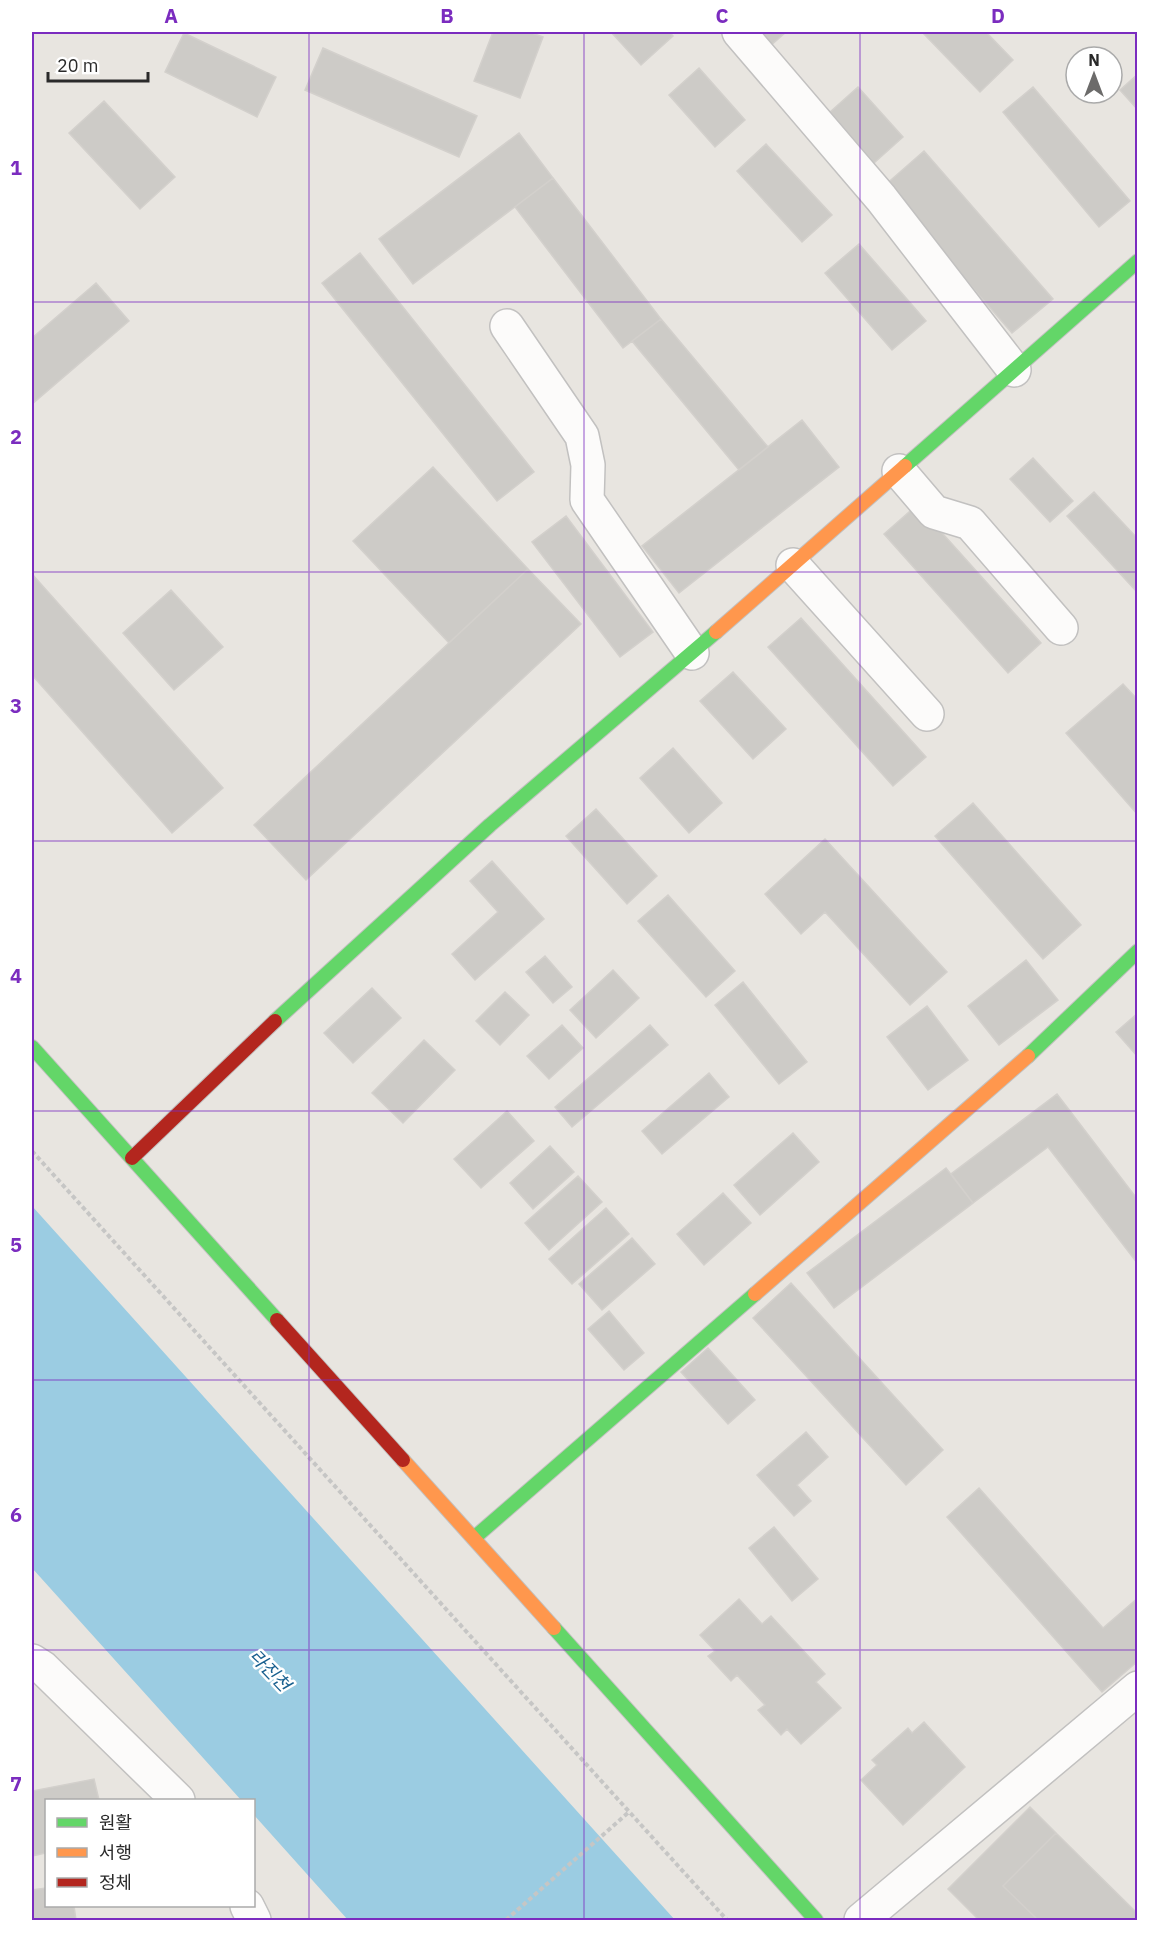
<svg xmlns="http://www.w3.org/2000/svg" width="1169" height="1952" font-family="'IBM Plex Sans','Noto Sans KR',sans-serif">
<rect width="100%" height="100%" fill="#e8e5e0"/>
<path fill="#9bcce2" d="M32,1206L675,1920H348L254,1815V1800H241L32,1568Z"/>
<path fill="#cdcbc7" stroke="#d3d0cc" stroke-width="1.5" d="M493,32H529L543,37L520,98L474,81Z
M611,32H669L673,36L641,65Z
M754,32H786L769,47Z
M922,32H986L1013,60L980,92Z
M184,33L276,77L257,117L165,72Z
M323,48L477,116L459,157L305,90Z
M699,68L745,120L715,147L669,95Z
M1138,74V110L1120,90Z
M858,87L903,137L874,163L830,112Z
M1033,87L1130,201L1099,227L1003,112Z
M104,101L175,177L140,209L69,133Z
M519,133L553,178L413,284L379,239Z
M766,144L832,215L802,242L737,171Z
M924,151L1053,299L1012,333L884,186Z
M553,178L661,319L623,348L515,207Z
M859,244L926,321L892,350L825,273Z
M360,253L534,472L497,501L322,283Z
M96,283L129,321L32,404V338Z
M661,319L768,447L739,470L632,341Z
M802,420L839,467L679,593L642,546Z
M1033,458L1073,501L1050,522L1010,479Z
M433,467L528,569L449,643L353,541Z
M1094,492L1138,539V593L1067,516Z
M917,505L1041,643L1008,673L884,534Z
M566,516L653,632L620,657L532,542Z
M528,569L581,624L306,880L254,825Z
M32,574L223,788L172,833L32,675Z
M171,590L223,647L174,690L123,633Z
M801,618L926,757L893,786L768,647Z
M733,672L786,729L753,759L700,701Z
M1123,684L1138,700V815L1066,733Z
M673,748L722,803L689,833L640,778Z
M973,803L1081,925L1043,959L935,836Z
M596,809L657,876L627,904L566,836Z
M825,839L947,972L910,1005L825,912L801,934L765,894Z
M492,861L544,919L475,980L452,954L498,912L470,881Z
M668,895L735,971L706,997L638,921Z
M545,956L572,987L553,1003L526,972Z
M1026,960L1058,1000L999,1045L968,1006Z
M613,970L639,998L596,1038L570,1010Z
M743,982L807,1062L779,1084L715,1005Z
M372,988L401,1018L353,1063L324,1033Z
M505,992L529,1015L500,1045L476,1021Z
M927,1006L968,1060L928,1090L887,1037Z
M1138,1013V1057L1116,1032Z
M562,1025L583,1048L549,1079L527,1056Z
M650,1025L668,1045L572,1127L555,1107Z
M424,1040L455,1070L403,1123L372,1093Z
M709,1073L729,1097L662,1154L642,1131Z
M1057,1094L1138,1200V1264L1048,1147L973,1203L951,1174Z
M507,1111L534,1141L481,1188L454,1159Z
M793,1133L819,1162L760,1215L734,1185Z
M550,1146L574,1172L533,1209L510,1183Z
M946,1168L973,1203L834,1308L807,1273Z
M578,1176L602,1202L549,1250L525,1223Z
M723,1193L751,1223L704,1265L677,1234Z
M606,1208L629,1234L572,1284L549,1259Z
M632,1238L655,1264L602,1310L579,1284Z
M791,1283L943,1450L906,1485L753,1318Z
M609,1311L644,1353L624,1370L588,1329Z
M708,1348L755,1400L728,1424L681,1372Z
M806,1432L828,1457L797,1485L811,1501L794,1516L757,1475Z
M979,1488L1103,1628L1138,1598V1661L1102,1692L947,1517Z
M774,1527L818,1579L792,1601L749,1548Z
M739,1599L762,1624L771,1616L825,1674L816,1682L841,1708L801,1744L787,1729L781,1735L758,1710L765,1705L737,1675L731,1681L708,1656L715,1651L700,1635Z
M924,1722L965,1767L903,1825L861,1780L877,1765L872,1760L908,1728L912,1733Z
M94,1779L99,1800H46V1853L32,1856V1791Z
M1030,1807L1056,1833L1003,1886L1038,1920H979L948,1889Z
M1056,1833L1138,1914V1920H1038L1003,1886Z
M46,1888V1906H74L76,1920H32V1890Z"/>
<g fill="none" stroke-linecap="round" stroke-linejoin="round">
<defs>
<path id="street" d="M739,32L881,198L1014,370
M507,326L582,436L588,465L587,500L692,653
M899,471L934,512L970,523L1061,628
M793,565L927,714
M32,1661L43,1668L178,1800
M247,1906L254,1920
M861,1920L1138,1688"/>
<path id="fast" d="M905,466L1138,261
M275,1021L490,825L716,632
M32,1047L277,1320
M1028,1056L1138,951
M474,1538L755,1294
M554,1628L816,1920"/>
<path id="slow" d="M716,632L905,466
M755,1294L1028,1056
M403,1460L554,1628"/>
<path id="jam" d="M132,1158L275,1021
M277,1320L403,1460"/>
</defs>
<use href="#street" stroke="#c2c1c0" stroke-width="36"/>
<use href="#fast" stroke="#c2c1c0" stroke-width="16"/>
<use href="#slow" stroke="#c2c1c0" stroke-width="16"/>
<use href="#jam" stroke="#c2c1c0" stroke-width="16"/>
<path stroke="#c6c6c5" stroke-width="4" stroke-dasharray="4.5 3" stroke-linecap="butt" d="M32,1151L727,1920
M506,1920L629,1812"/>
<use href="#street" stroke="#fcfbfa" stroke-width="33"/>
<use href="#fast" stroke="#63d668" stroke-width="14"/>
<use href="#slow" stroke="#ff974d" stroke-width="14"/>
<use href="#jam" stroke="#b3261e" stroke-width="14"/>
</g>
<path fill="none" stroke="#7b2cbf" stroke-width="1.5" stroke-opacity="0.55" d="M309,32V1920M584,32V1920M860,32V1920M32,302H1138M32,572H1138M32,841H1138M32,1111H1138M32,1380H1138M32,1650H1138"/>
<g text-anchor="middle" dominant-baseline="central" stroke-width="5" stroke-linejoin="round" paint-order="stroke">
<g font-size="18" font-style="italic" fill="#19608f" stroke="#fff">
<text transform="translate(270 1670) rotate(46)">라진천</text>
</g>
</g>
<rect width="1169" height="1952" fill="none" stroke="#ffffff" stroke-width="66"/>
<rect x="45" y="1799" width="210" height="108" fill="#ffffff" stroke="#aaaaaa" stroke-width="1.5"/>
<rect x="57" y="1818" width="30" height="9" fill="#63d668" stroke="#aaaaaa" stroke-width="1.5"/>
<text x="99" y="1829" font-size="18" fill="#2a2a2a">원활</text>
<rect x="57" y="1848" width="30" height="9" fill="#ff974d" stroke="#aaaaaa" stroke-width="1.5"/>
<text x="99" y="1859" font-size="18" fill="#2a2a2a">서행</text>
<rect x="57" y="1878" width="30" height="9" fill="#b3261e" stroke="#aaaaaa" stroke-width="1.5"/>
<text x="99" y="1889" font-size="18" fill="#2a2a2a">정체</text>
<g transform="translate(1094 75)"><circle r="28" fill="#ffffff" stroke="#aaaaaa" stroke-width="1.5"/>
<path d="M0-4.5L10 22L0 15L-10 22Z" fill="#6c6b6a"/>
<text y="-9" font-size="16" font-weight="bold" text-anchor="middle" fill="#2a2a2a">N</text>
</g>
<path d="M48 72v9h100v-9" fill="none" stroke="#2a2a2a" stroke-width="3"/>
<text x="57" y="72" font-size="18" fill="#2a2a2a" stroke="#ffffff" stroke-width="4.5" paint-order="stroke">20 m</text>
<rect x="33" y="33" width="1103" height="1886" fill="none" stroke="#7b2cbf" stroke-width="2"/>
<g font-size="20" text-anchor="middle" font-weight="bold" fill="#7b2cbf">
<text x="171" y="23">A</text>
<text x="447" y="23">B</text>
<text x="722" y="23">C</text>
<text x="998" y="23">D</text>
<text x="16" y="175">1</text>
<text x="16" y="444">2</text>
<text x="16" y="713">3</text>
<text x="16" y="983">4</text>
<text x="16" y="1252">5</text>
<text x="16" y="1522">6</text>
<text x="16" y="1791">7</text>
</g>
</svg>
